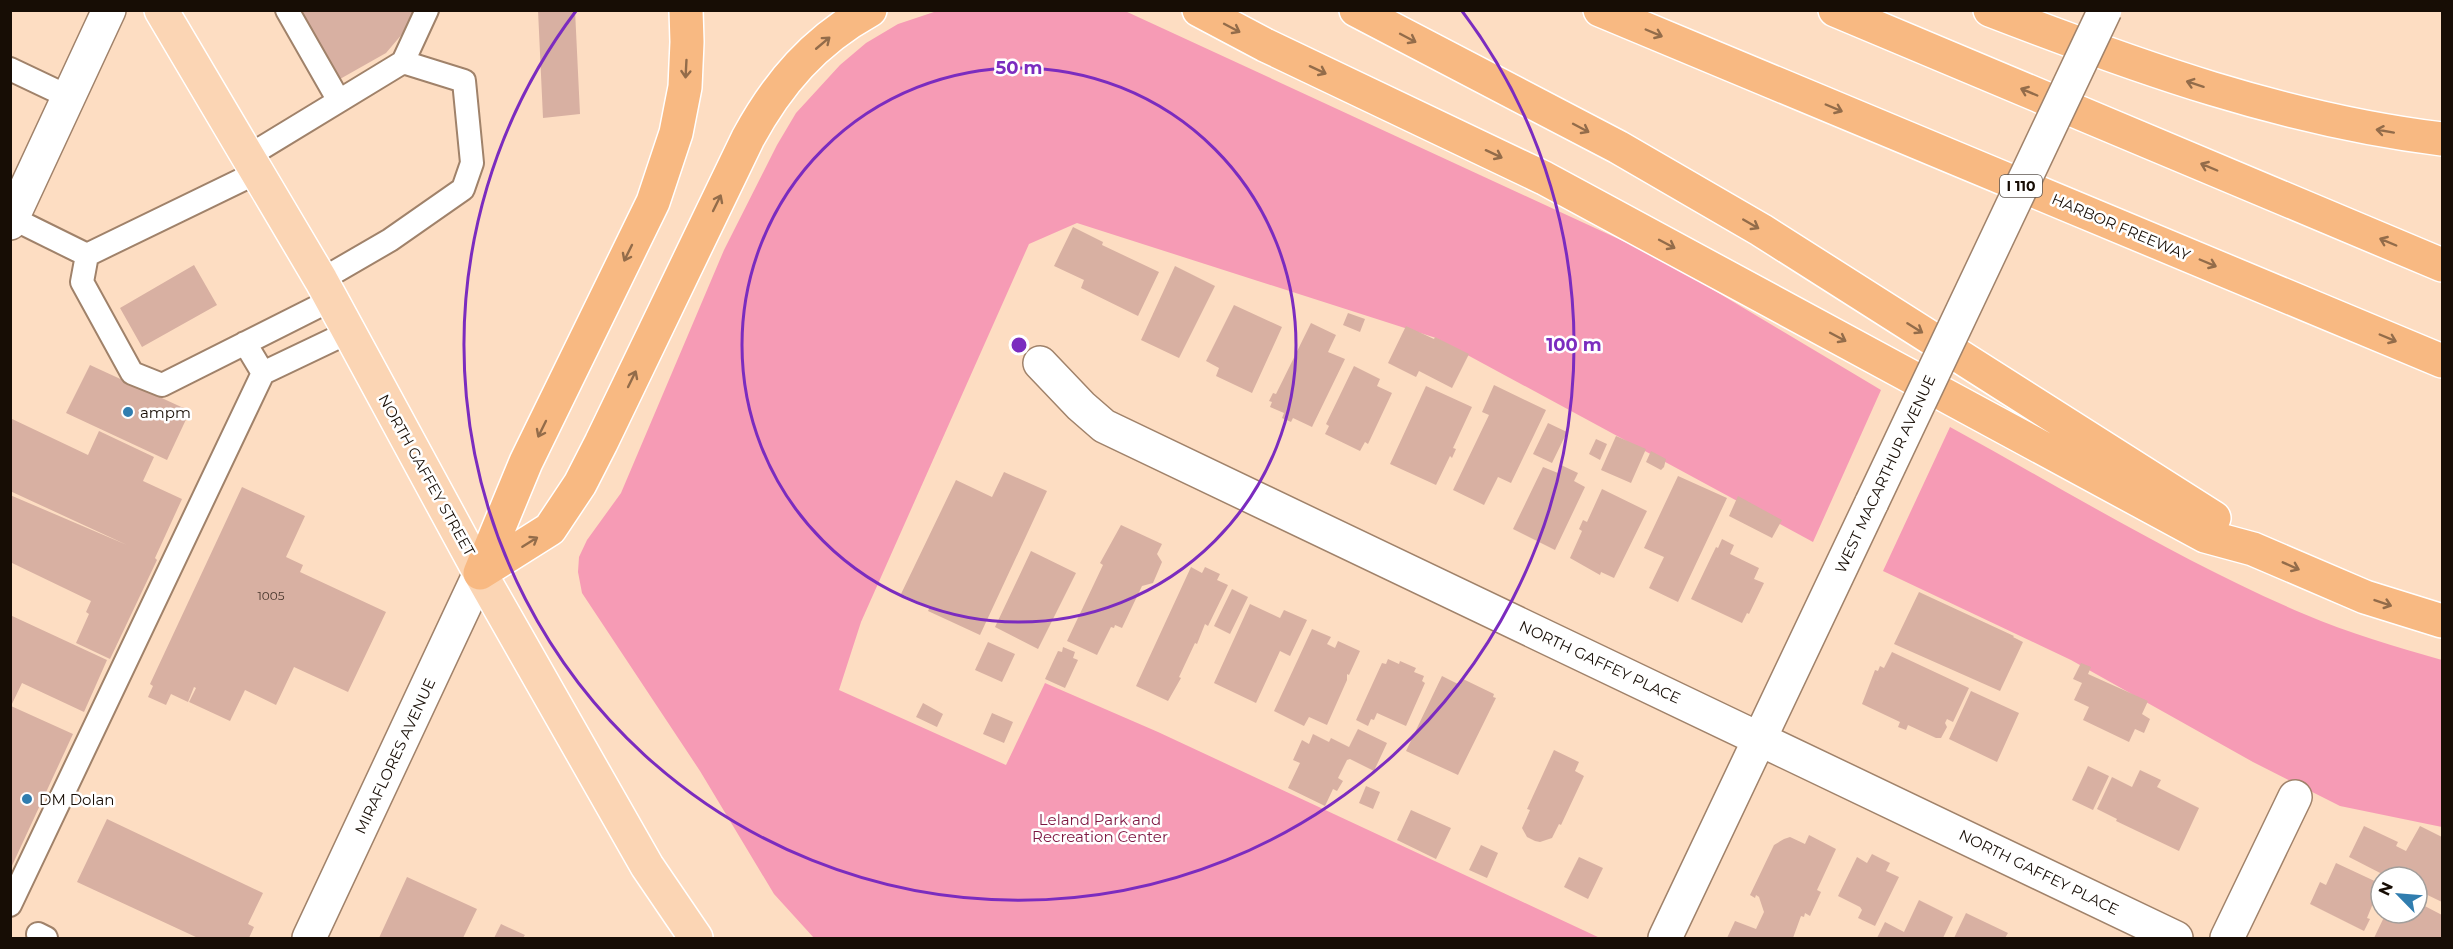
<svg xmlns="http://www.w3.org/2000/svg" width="2453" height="949" font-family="Montserrat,sans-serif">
<rect width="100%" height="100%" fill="#fdddc2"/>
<path fill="#f69bb5" d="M937,11H1125L1660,258L1881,390L1813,542L1436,338L1077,223L1029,244L861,622L839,690L1006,765L1045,683L1158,732L1600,938H814L774,894L700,771L582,593L578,572L579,557L587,540L621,493L724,250L777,145L796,113L840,65L866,43L898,24Z
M1950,427C2067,491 2182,562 2304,614C2349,633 2396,647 2442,660V827L2340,806L2253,762L2071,660L1883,571Z"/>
<path fill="#d8b0a2" d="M299,10H413L403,33L386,53L340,79Z
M538,10H575L580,114L543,118Z
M1073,227L1103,242L1102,245L1159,272L1138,316L1081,288L1084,280L1054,266Z
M194,265L217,305L142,347L120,308Z
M1175,266L1215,286L1179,358L1141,340Z
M1234,305L1282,327L1252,393L1216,376L1219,368L1206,361Z
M1348,313L1365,319L1360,332L1343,325Z
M1311,323L1336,335L1328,352L1345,359L1312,427L1293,418L1291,422L1282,418L1284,413L1270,407L1272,402L1269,401L1273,393L1276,394Z
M1406,326L1434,339L1435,337L1469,354L1452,388L1419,371L1416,377L1388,363Z
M90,365L190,411L167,460L66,413Z
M1354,366L1380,379L1377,386L1392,393L1368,444L1365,442L1360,451L1325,434L1329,426L1326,424Z
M1494,385L1546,410L1511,483L1498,477L1484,505L1453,490L1489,415L1482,412Z
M1426,386L1472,407L1453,448L1456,449L1452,458L1450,456L1436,485L1390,464Z
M10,418L88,455L99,431L154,457L143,481L182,499L155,558L157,560L110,659L76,643L89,614L86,612L91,601L10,562V495L127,545L10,491Z
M1548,423L1567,432L1552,463L1533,454Z
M1616,436L1646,449L1631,483L1601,470Z
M1596,439L1607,444L1600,460L1589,454Z
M1651,451L1666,459L1664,467L1661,470L1646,462Z
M1561,465L1578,473L1574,481L1585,487L1555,550L1513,529L1543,467L1558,473Z
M1004,472L1047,491L980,635L928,611L930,607L901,594L956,480L992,497Z
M1678,476L1727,498L1678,602L1649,588L1664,557L1644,548Z
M242,487L305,516L286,557L303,565L300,572L386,612L348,692L294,667L276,705L245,690L230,721L189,702L196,688L194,687L188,702L171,694L166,705L148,697L153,686L150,684Z
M1602,489L1647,511L1614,578L1601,572L1600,575L1570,558L1582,531L1579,529L1583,520L1587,522Z
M1738,496L1782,520L1772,538L1729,516Z
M1121,525L1162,544L1157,554L1162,562L1153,583L1142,586L1122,628L1115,625L1114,628L1111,627L1097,655L1067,641L1103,565L1100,563Z
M1722,539L1734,545L1730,554L1759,568L1754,579L1764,583L1749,614L1747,613L1742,623L1691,599L1716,547L1718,548Z
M1031,551L1076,573L1038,649L995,627Z
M1191,567L1202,573L1205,567L1220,574L1217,580L1228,585L1208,626L1205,624L1197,644L1195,643L1179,677L1181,678L1168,701L1136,686Z
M1232,589L1248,597L1230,634L1214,626Z
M1919,592L2014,636L2013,637L2023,642L2000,691L1894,644Z
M1250,604L1280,618L1284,610L1307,620L1290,656L1280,651L1256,703L1214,683Z
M10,615L107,660L84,712L22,683L11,706L73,734L10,870Z
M1312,629L1331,637L1327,644L1335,648L1338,641L1360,651L1349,675L1347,674V680L1327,725L1309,717L1304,726L1274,711Z
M988,642L1015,654L1002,682L975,670Z
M1063,647L1075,652L1073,658L1078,660L1065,688L1045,679L1058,651L1062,652Z
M1892,652L1969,688L1953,722L1947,719L1945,723L1947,727L1941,738H1936L1908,725L1906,730L1898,727L1900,722L1862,704L1875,670L1878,671L1880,666L1884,668Z
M1388,659L1399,664L1400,661L1416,668L1414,672L1424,676L1422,681L1425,683L1406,726L1377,713L1374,720L1371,719L1368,726L1356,720L1382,663L1386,664Z
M2081,663L2091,667L2088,674L2148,701L2142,714L2150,719L2144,733L2135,729L2129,742L2083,720L2089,707L2074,700L2082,683L2073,679Z
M1442,676L1460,685L1463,679L1494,694L1493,697L1496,698L1458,775L1406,751Z
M1971,691L2019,713L1997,762L1949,739Z
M923,703L943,714L937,727L916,717Z
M992,713L1013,722L1004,743L983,734Z
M1358,729L1387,743L1374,771L1350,759L1347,760L1338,778L1343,781L1337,791L1333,789L1325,806L1288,788L1300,763L1293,760L1302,740L1309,744L1313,734L1329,742L1331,738L1349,747Z
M1554,750L1579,762L1575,771L1584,776L1561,825L1559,824L1552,838L1540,842L1535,841L1527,837L1522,828L1530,810L1527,809Z
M2088,766L2109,776L2093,810L2072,800Z
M2140,770L2161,780L2157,787L2199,808L2179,851L2116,821L2117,819L2097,809L2112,777L2132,787Z
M1366,786L1380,792L1373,809L1359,803Z
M1411,810L1451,828L1436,859L1397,840Z
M107,819L263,893L248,924L254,927L249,938H198L77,882Z
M2364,826L2398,842L2396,846L2406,851L2420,826L2442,837V902L2417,890V877H2388L2349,857Z
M1809,835L1836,849L1817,890L1821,892L1810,916L1805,913L1804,917L1801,916L1793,938H1727L1735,921L1756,929L1764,912L1759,897L1756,895L1755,898L1750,895L1774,845L1784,839L1790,837L1805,844Z
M1481,845L1498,853L1487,878L1469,870Z
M1872,854L1890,863L1886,871L1899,877L1875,926L1858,918L1862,910L1860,907L1838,896L1857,857L1867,863Z
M1579,857L1603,868L1588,899L1564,887Z
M2336,863L2381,884L2367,918L2370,919L2364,931L2310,904L2320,882L2326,885Z
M407,877L477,909L463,938H379Z
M1919,900L1953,917L1943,938H1877L1885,922L1904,932Z
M2417,902L2442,915V938H2374L2386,913H2417Z
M1966,913L2008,933L2005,938H1954Z
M501,924L525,935L523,938H494Z"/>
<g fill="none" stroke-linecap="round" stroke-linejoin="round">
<defs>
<path id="service" d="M287,10L339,101
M10,69L69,97
M247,157L403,62L427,10
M256,173L87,255L82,282L132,373L162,385L331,300
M10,217L87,255
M321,280L390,240L463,189L472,163L464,81L403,62
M263,373L349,332
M10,905L263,373L245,343
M38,934L46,938"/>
<path id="minor" d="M1040,363L1081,406L1104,426L2176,938
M309,938L480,573
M1665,938L1872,502
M2227,938L2295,797"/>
<path id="tertiary" d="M10,223L109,10"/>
<path id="primary" d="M161,10L321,280L480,573L647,866L696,938"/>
<path id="motorway" d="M1199,10L1265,45L1544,178L2205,536L2253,549L2365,597L2442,621
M1356,10L1618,147L1761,230L2214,518
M1600,10L2442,361
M1835,10L2442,265
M1990,10C2138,67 2285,120 2442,139
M480,573L550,529L580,484L601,443L748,138C778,83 814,41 870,10
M480,573L526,462L653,202L676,133L685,87L687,42L686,10"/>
</defs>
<use href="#service" stroke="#a0826a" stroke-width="26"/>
<use href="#minor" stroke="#a0826a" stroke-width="36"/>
<use href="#tertiary" stroke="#a0826a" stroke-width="36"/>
<use href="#primary" stroke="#fff" stroke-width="36"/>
<use href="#motorway" stroke="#fff" stroke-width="36"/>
<use href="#service" stroke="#fff" stroke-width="22"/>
<use href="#minor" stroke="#fff" stroke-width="33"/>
<use href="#tertiary" stroke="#fff" stroke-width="33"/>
<use href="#primary" stroke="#fbd5b4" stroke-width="33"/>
<use href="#motorway" stroke="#f8b982" stroke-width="33"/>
<defs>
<path id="minor-bridge" d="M1872,502L2105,10"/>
</defs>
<use href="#minor-bridge" stroke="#a0826a" stroke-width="36" stroke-linecap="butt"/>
<use href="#minor-bridge" stroke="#fff" stroke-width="33"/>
</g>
<defs><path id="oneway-shaft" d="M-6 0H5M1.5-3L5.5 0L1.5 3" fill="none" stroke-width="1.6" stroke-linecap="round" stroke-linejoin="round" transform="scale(1.5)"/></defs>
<g stroke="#936c4a">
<use href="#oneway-shaft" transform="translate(1232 28) rotate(28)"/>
<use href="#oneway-shaft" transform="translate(1654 33) rotate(23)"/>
<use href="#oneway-shaft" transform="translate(1408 38) rotate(28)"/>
<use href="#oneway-shaft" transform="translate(823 43) rotate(-40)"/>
<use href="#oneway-shaft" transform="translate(686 69) rotate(93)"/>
<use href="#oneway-shaft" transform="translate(1318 70) rotate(25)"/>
<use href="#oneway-shaft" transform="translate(2195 84) rotate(-162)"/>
<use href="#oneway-shaft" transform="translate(2029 92) rotate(-157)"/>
<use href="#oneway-shaft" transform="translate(1834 108) rotate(23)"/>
<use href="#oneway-shaft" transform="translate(1581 128) rotate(28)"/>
<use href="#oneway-shaft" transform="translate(2385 131) rotate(-170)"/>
<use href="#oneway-shaft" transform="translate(1494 154) rotate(25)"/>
<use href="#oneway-shaft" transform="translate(2209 167) rotate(-157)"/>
<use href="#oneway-shaft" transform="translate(717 203) rotate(-64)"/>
<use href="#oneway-shaft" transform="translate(1751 224) rotate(30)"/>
<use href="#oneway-shaft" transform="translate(2388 242) rotate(-157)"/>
<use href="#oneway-shaft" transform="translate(1667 244) rotate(28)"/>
<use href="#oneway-shaft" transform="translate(628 253) rotate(116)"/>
<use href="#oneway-shaft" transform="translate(2208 263) rotate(23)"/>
<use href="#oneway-shaft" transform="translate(1915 328) rotate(32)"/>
<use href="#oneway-shaft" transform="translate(1838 337) rotate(28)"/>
<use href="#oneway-shaft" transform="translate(2388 338) rotate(23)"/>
<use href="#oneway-shaft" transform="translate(632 379) rotate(-64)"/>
<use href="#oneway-shaft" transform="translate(542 429) rotate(116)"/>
<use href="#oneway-shaft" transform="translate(530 542) rotate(-32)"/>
<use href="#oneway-shaft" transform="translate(2291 566) rotate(24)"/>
<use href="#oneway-shaft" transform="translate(2383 603) rotate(19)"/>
</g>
<g fill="none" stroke="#7b2cbf" stroke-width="3">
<circle cx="1019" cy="345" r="277"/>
<path d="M1462 11A555 555 0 1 1 576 11"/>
</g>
<g fill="#307daf" stroke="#fff" stroke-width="2">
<circle cx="128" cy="412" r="6"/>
<circle cx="27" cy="799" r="6"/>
</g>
<g text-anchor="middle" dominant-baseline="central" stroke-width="5" stroke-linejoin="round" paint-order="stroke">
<g font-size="12" fill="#47362c">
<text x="271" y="595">1005</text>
</g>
<rect fill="#fff" stroke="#5d5650" stroke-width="1.5" x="2000" y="175" width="42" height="22" rx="4.5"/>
<g font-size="14" font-weight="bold" fill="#170d05">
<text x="2021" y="186">I 110</text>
</g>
<g font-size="15" fill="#170d05" stroke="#fff">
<text transform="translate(2121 227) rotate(23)">HARBOR FREEWAY</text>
<text transform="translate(1885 474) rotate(-65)">WEST MACARTHUR AVENUE</text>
<text transform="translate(427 475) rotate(61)">NORTH GAFFEY STREET</text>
<text transform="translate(1600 662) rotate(25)">NORTH GAFFEY PLACE</text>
<text transform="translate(395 756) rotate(-65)">MIRAFLORES AVENUE</text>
<text transform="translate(2039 872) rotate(26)">NORTH GAFFEY PLACE</text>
</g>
<g font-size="15" fill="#170d05" stroke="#fff" text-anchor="start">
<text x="140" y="412">ampm</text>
<text x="39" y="799">DM Dolan</text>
</g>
<g font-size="15" fill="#7d1641" stroke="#fff">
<text x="1100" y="819">Leland Park and<tspan x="1100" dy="17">Recreation Center</tspan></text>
</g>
</g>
<circle cx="1019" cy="345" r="9" fill="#7b2cbf" stroke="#fff" stroke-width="3"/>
<g font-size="18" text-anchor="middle" font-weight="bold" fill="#7b2cbf" stroke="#fff" stroke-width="5" stroke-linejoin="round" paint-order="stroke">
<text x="1019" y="74">50 m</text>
<text x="1574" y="351">100 m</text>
</g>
<rect width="2453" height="949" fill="none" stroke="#170d05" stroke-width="24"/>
<g transform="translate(2399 895) rotate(295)"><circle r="28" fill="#ffffff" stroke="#a29e9b" stroke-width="1.5"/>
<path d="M0-4.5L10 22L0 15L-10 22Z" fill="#307daf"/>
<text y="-9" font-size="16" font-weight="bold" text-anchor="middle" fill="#170d05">N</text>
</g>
</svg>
